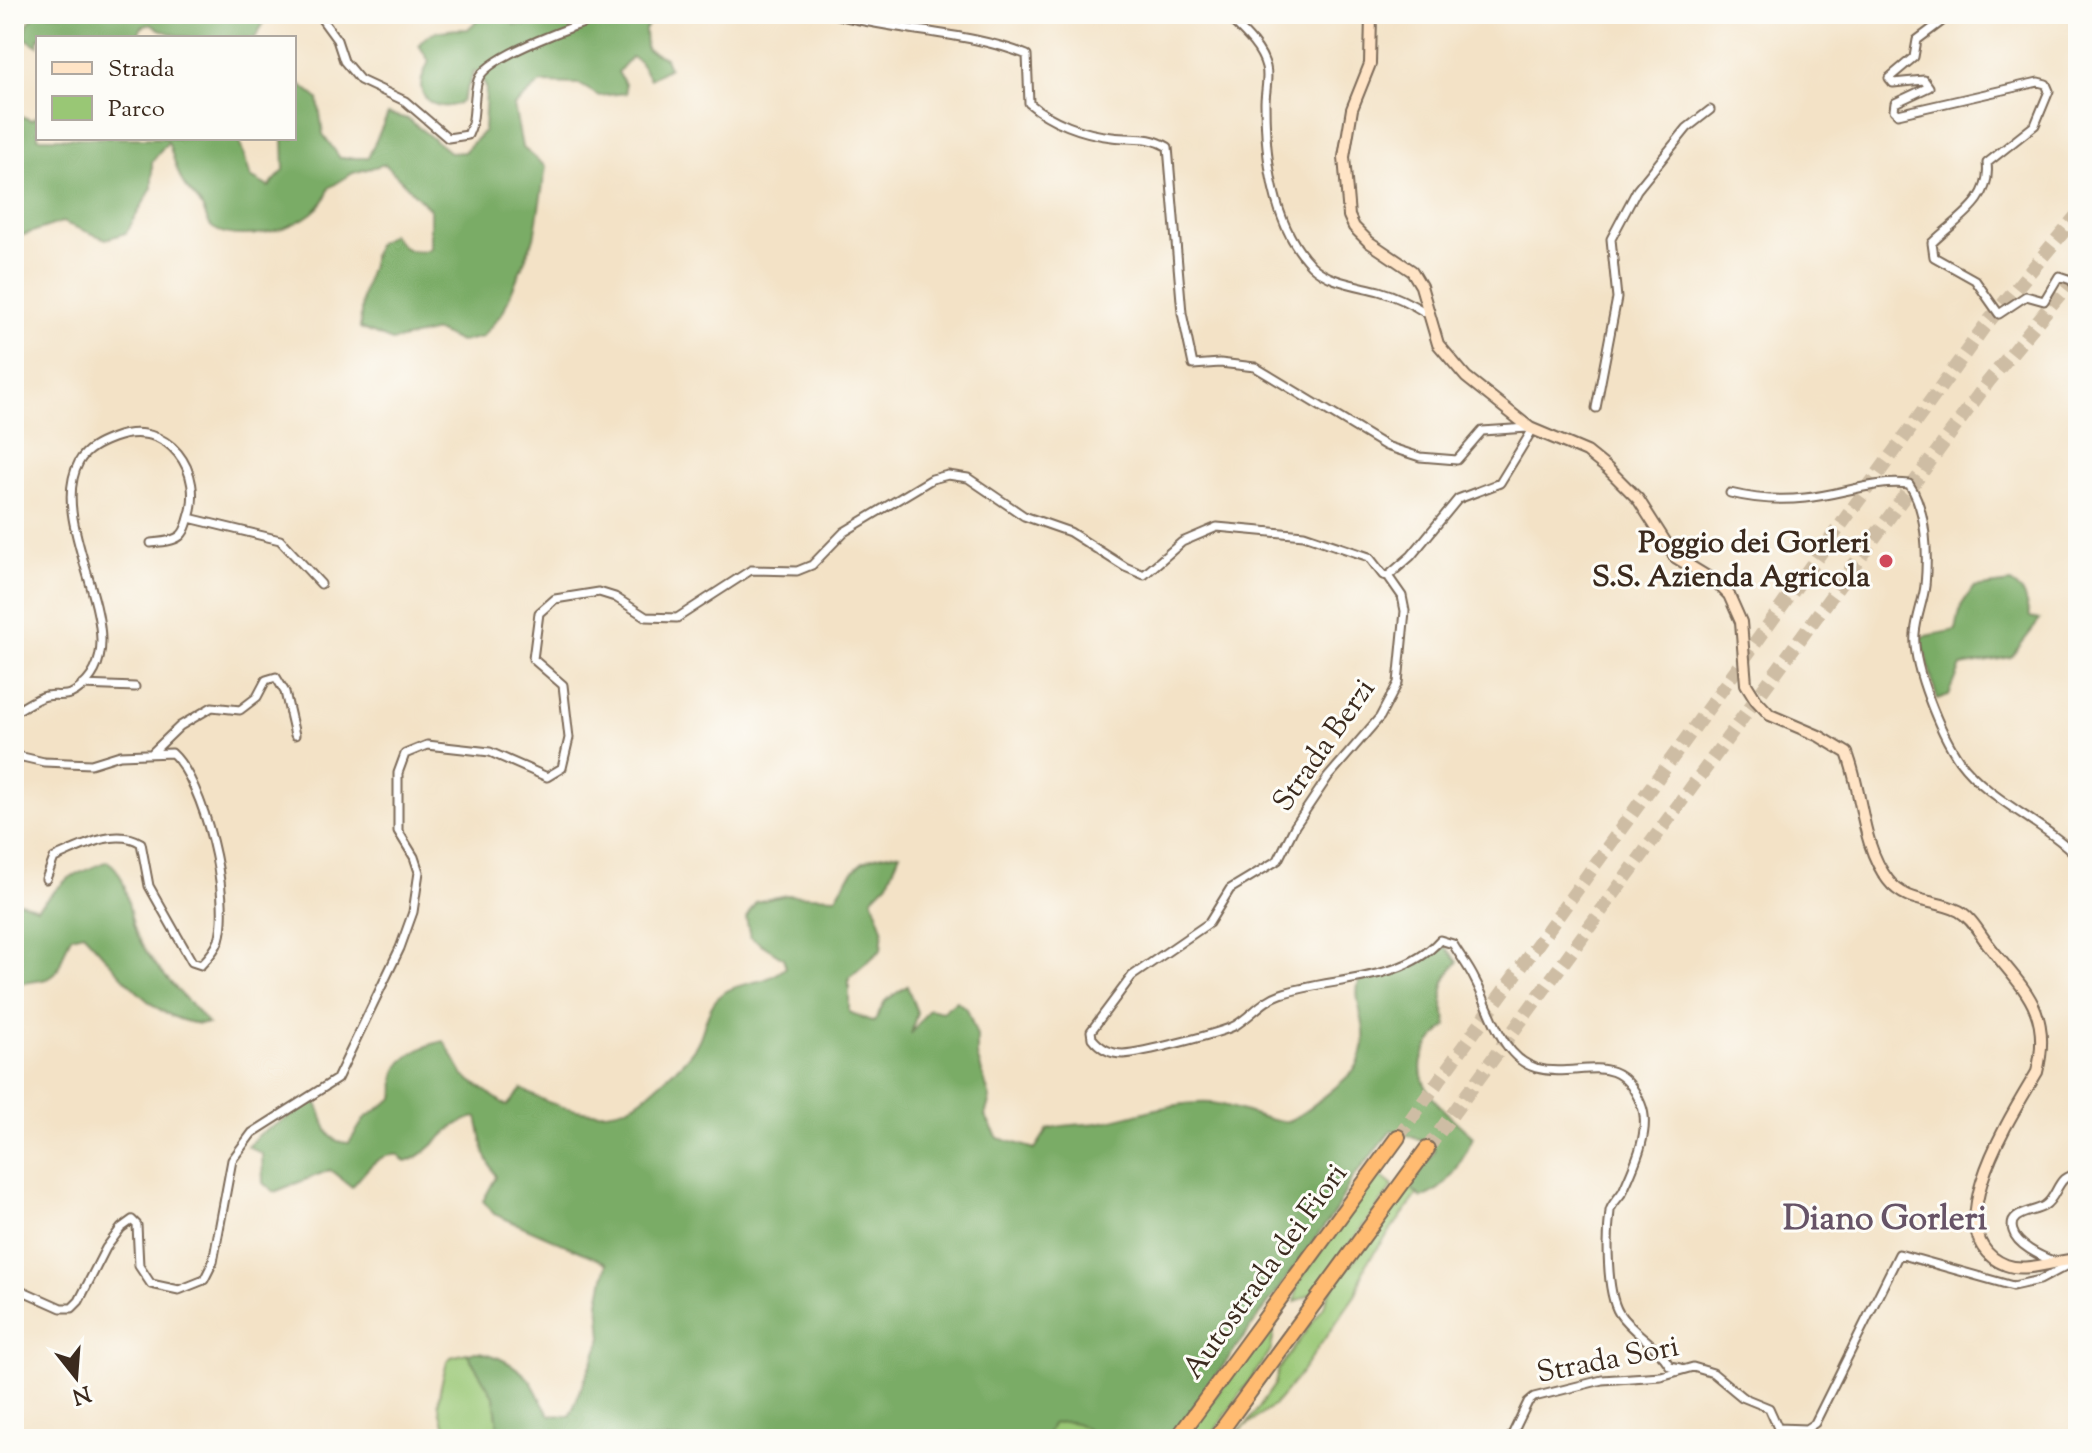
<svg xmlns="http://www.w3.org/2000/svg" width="2092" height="1453" font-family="'Sorts Mill Goudy',serif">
<rect width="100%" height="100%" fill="#fdfcf7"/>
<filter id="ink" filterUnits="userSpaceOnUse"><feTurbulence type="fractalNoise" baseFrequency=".0125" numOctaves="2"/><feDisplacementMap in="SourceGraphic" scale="16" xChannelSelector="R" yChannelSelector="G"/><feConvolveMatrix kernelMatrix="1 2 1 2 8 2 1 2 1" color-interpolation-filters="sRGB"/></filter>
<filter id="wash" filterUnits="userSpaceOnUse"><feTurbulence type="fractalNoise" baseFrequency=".006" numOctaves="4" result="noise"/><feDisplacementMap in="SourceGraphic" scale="32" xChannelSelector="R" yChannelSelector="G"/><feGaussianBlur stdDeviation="1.8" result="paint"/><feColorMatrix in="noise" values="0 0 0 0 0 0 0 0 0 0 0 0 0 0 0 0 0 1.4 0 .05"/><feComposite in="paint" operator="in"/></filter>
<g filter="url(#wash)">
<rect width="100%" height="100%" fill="#f3e2c6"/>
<path fill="#99c775" stroke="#6a784a" stroke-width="2" d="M1377,1173L1393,1186L1312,1294L1295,1302L1298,1283Z
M1410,1187L1418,1194L1366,1264L1356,1294L1297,1378L1273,1406L1228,1439L1247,1424L1275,1384L1278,1370L1324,1306L1329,1293Z
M1274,1331L1271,1350L1209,1439H1184L1258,1339Z
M467,1353L494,1397L500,1439H452C432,1407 438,1397 447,1362L451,1357Z
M1071,1421L1083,1425L1097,1439H1045L1052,1423Z"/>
<path fill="#7aac66" stroke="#5a6b42" stroke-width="2" d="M36,14H269L255,38C218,38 182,44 150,24L142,27L136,38H38V46L25,38L28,23Z
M484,14H511L514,25H545L547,14H656L645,30L646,49L665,58L669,68L650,79L638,60L631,57L618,72L625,84L626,93L599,96L579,84L541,83L514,106L522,147L546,167L534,238L503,312L482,337L460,342L436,331L392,341L360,328L362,298L376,245L391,234C403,249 411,255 430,249V209L385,164L353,173L329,188C322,226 241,247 213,228C207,224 206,214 202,207C197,197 188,192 183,183C176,170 173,155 168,142L152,161V188L126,233L106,239L62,222L14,238V113L31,120L38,116V138H238L251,177L269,187L284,170L283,138H294V79L318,99L323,134L340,158H368L388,114L408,119L451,153L464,152L484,131L486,87L478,72H474L462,101C447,111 423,107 421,86C421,77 426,69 429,61L419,45C428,28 452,30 468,29Z
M2011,583L2022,591L2030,617L2040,620L2011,657L1961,666L1949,695L1937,699L1921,637L1956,630L1961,606L1973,588Z
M900,853L888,882L872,898L883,928L881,950L849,978V1012L874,1022L885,1001L907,986L917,1012L911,1034L929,1009L942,1012L956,1001L967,1009L977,1036V1056L990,1098L985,1116L998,1138L1035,1149L1048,1129C1066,1123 1084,1126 1103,1122C1138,1115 1174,1101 1211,1103C1236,1105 1270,1124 1287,1121C1300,1118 1352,1076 1358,1064C1375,1027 1351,1007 1359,981L1406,968L1445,946L1458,962C1437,981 1442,1000 1447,1026C1393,1070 1434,1102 1473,1137C1460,1164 1451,1187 1422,1198L1410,1187L1435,1151L1423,1141L1392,1130L1351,1180L1336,1210L1170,1439H1097C1083,1424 1073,1418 1052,1424L1045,1439L962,1433L950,1439H500L494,1397L467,1353C486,1348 512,1363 526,1376C537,1386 540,1404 550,1415L570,1416L602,1338L599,1301L607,1263L494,1214L483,1201L496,1177L485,1154L477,1117C449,1120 431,1156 405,1162L399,1155C375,1153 365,1173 352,1187L330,1170L274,1192L263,1183L262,1154L248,1146L259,1134L316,1102C327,1120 322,1143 349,1143L365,1118L394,1098C396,1090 393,1079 396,1072C402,1055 428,1044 444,1041L464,1076L507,1106L522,1089C551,1107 601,1122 633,1104C644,1099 653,1088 662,1081C676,1069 691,1056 699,1040C706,1024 708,1002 725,992C743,980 765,986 786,967L783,958L750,937L746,918L756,902L786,895L836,897C855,865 862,855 900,853Z
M107,861C130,874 126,913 137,935C153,969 185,996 208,1024C152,1025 118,968 83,933L71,936C52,977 67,979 14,984V900L37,908L68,878Z"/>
</g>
<g filter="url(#ink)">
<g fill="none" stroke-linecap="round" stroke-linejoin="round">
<path stroke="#cebda4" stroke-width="14" stroke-dasharray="14 7" stroke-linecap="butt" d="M1398,1137L1984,327L2078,214
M1427,1149L1988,382L2078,272"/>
<defs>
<path id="minor" d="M318,14L337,40L344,61L360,80L405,101L448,138L468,135C477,117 472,99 478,80C486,55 585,22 611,14
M834,14C896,32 969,31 1027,55L1029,103C1051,122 1083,134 1112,137C1134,140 1148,135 1168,147L1182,313L1193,365L1220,363L1255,367L1386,446L1420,457L1457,460L1482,431L1528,428
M1225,14C1240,29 1261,46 1266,67C1269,78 1265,92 1265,103C1265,157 1272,225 1311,265C1328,282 1356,285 1379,291C1397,296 1412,304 1428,314
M1942,14L1941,22L1917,40L1914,57L1889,78L1893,83L1924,80L1929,87L1895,103L1894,110L1898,114L2038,82L2046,84L2049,91L2035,125L1987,163C1992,202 1957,218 1932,243L1934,257L1975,280L1999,314L2026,296L2044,301L2059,276L2071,280L2078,289
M2078,404V425
M1596,408L1617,298L1611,239L1637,190L1687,128L1710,110
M1730,493C1755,499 1780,501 1805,498C1840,495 1873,480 1909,484C1927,510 1928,555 1925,586C1923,602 1916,618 1915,634C1912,666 1941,734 1959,760C1989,801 2043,821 2078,857
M189,518L280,540L321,584
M1388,576L1402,596L1405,611L1398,683L1380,717L1328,777L1295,826L1278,860L1230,889L1209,923L1132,976L1091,1031L1092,1038C1100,1048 1110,1054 1123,1054C1141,1053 1222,1033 1236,1025C1252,1015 1263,1000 1281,994C1331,977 1402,983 1440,940L1453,944C1460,956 1469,967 1475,980C1491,1009 1500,1057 1536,1068C1579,1080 1617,1046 1641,1104C1652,1130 1634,1166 1623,1191C1619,1198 1611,1204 1610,1211C1607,1235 1606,1292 1619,1313C1632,1333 1656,1343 1670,1366L1680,1368
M82,685L135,687
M14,712C24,707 36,698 46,696C57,694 66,698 76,691C146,644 43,529 79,462C86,449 100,443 113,438C168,417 206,472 188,521C186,527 185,532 180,536C172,542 160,542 151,543
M153,752L180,726L212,707L240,710L257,697L266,680L276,677L285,692L295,735
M14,755L44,762L91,764L120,755L172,753C204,782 232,897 219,940C216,949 207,959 201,965L192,962L149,886L141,843C115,827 80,847 54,858L46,879
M2053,1261C2040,1256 2017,1245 2013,1231C2007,1212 2033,1213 2044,1206C2059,1197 2056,1173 2078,1175
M14,1287L61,1308H72L79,1301L106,1248L121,1228L132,1220L137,1225L139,1266L151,1284L179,1290L204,1280L213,1262L232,1160L252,1133L337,1079L400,948L413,912L419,872L414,857L398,831V773L405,754L427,745L490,752L547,777L562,768L569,738L563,685L533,659L539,613L555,599L599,592L615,597L646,617L677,618L751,570L797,571L812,565L844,532L932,479L948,475L968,478L1024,516L1070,532L1125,567L1144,575L1182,542L1217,527L1304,535L1369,557L1383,575L1388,576L1411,556L1458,499L1500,483L1533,429
M1510,1439L1528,1402L1534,1397L1602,1380L1661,1376L1693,1367L1713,1373L1742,1397L1769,1408L1778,1428L1806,1429L1815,1423L1899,1254L2013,1286L2040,1280L2076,1261"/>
<path id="secondary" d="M1371,14L1370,64L1352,109L1344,157L1349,216L1354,227L1369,242L1412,271L1421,286L1438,344L1466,377L1530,428L1587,452L1608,469L1638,499L1675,557L1716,582L1729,595L1741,622L1746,684L1756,700L1770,715L1819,736L1847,753C1863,794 1861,845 1888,880C1906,904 1935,899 1959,911C1972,918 1979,933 1987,943C2021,988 2053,1008 2037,1072C2013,1113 1932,1236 2006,1265C2027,1273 2056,1260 2078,1259"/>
<path id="motorway" d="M1177,1439L1398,1137
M1215,1439L1427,1149"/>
</defs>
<use href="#minor" stroke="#7b6a59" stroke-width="11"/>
<use href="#secondary" stroke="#7b6a59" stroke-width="14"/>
<use href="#motorway" stroke="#7b6a59" stroke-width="18"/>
<use href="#minor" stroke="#fff" stroke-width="7"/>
<use href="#secondary" stroke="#ffe4c6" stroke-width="10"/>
<use href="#motorway" stroke="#ffbb71" stroke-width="14"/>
</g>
</g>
<circle fill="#d1495b" stroke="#fdfcf7" stroke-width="3" cx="1886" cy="561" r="8"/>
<g text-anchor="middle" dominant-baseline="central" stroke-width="6" stroke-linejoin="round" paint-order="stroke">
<g font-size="30" font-weight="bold" fill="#3b2a1e" stroke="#fdfcf7" text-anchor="end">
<text x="1870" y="544">Poggio dei Gorleri<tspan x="1870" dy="34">S.S. Azienda Agricola</tspan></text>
</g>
<g font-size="30" fill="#3b2a1e" stroke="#fdfcf7">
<text transform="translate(1325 746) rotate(-55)">Strada Berzi</text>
<text transform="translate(1266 1272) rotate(-54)">Autostrada dei Fiori</text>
<text transform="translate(1608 1361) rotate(-11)">Strada Sori</text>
</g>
<g font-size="34" font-weight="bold" fill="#675467" stroke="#fdfcf7">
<text x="1885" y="1220">Diano Gorleri</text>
</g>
</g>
<rect width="2092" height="1453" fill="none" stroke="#fdfcf7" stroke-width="48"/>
<rect x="36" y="36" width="260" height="104" fill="#fdfcf7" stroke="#afa8a0" stroke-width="2"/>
<rect x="52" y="62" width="40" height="12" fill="#ffe4c6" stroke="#afa8a0" stroke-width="2"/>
<text x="108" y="76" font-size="24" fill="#3b2a1e">Strada</text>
<rect x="52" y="96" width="40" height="24" fill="#99c775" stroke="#afa8a0" stroke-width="2"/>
<text x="108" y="116" font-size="24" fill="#3b2a1e">Parco</text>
<g transform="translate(76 1377) rotate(163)" stroke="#fdfcf7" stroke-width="6" paint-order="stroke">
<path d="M0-6L14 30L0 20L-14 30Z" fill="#3b2a1e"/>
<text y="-12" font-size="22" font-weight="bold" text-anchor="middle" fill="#3b2a1e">N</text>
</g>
</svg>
